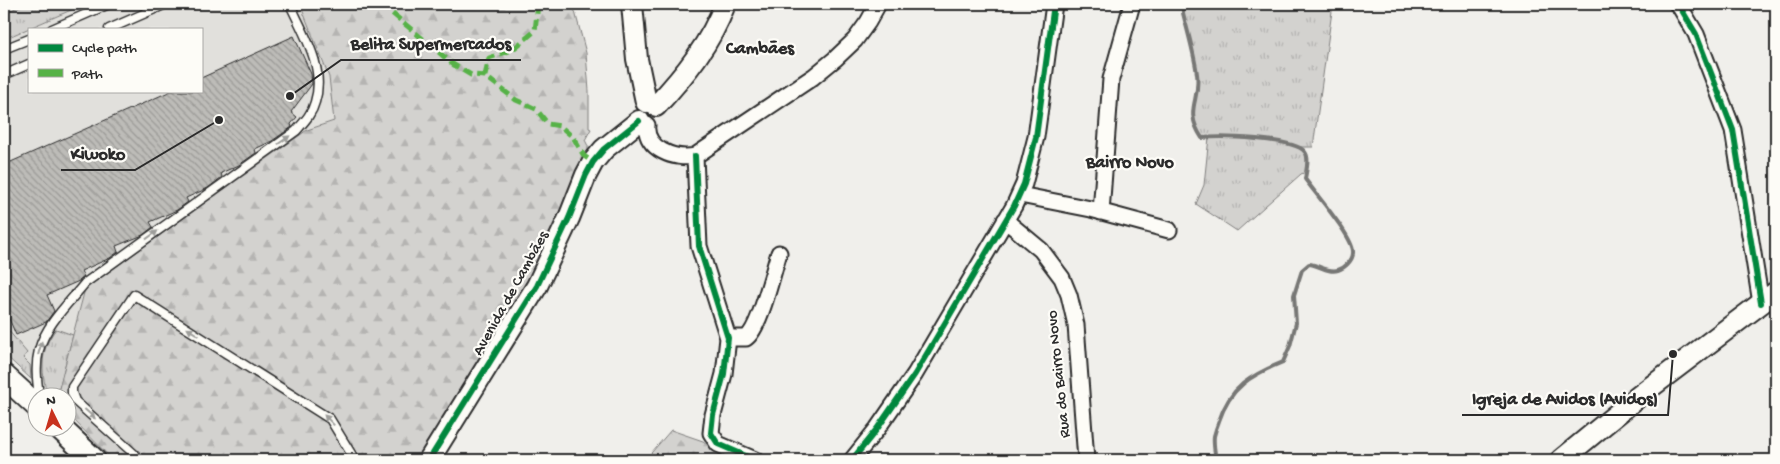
<svg xmlns="http://www.w3.org/2000/svg" width="1780" height="464" font-family="'Gochi Hand',sans-serif">
<defs>
<pattern id="grass-tufts" width="24" height="20" patternUnits="userSpaceOnUse" patternTransform="scale(1.25)"><rect width="24" height="20" fill="#d3d2cf"/><path d="M3 7l-1-3M5 7V3M7 7l1-3M15 17l-1-3M17 17v-4M19 17l1-3" fill="none" stroke="#b5b4b2"/></pattern>
<pattern id="forest-firs" width="22" height="20" patternUnits="userSpaceOnUse" patternTransform="scale(1.25)"><rect width="22" height="20" fill="#d3d2cf"/><path d="M5 1l3.5 6h-7zM16 11l3.5 6h-7z" fill="#b5b4b2"/></pattern>
<pattern id="building-back-hatch" width="6" height="6" patternUnits="userSpaceOnUse" patternTransform="scale(1.25)"><rect width="6" height="6" fill="#bdbcb8"/><path d="M-1 5l2 2M0 0l6 6M5-1l2 2" fill="none" stroke="#9a9996"/></pattern>
</defs>
<rect width="100%" height="100%" fill="#f0efeb"/>
<filter id="ink" filterUnits="userSpaceOnUse"><feTurbulence type="fractalNoise" baseFrequency=".02" numOctaves="2"/><feDisplacementMap in="SourceGraphic" scale="10" xChannelSelector="R" yChannelSelector="G"/><feConvolveMatrix kernelMatrix="1 2 1 2 8 2 1 2 1" color-interpolation-filters="sRGB"/></filter>
<g filter="url(#ink)">
<path fill="#e1e0dc" fill-rule="evenodd" d="M85,4H300L329,77L334,121L307,130L85,289L57,396H49L4,354V39ZM29,29H201V91H29Z"/>
<path fill="url(#grass-tufts)" stroke="#7f7e7d" d="M25,4H85L4,39V13Z
M1183,4H1333L1313,147H1300C1309,154 1307,161 1306,172L1301,174L1237,231L1196,204L1204,185L1209,137L1202,138C1183,109 1201,101 1197,74C1194,53 1188,33 1183,13Z
M4,325L27,353L23,358L30,365L31,379L4,354Z
M56,329L73,335L57,396H49L47,394C41,370 40,349 56,329Z"/>
<path fill="url(#forest-firs)" stroke="#7f7e7d" d="M300,4H573L586,53L589,91V128L591,129L585,140L588,146V154L525,292L418,460H113L68,414V396H57L85,289L307,130L334,121L329,77Z
M671,430L703,441L714,449L739,460H645Z"/>
<g fill="none" stroke-linecap="round" stroke-linejoin="round">
<path stroke="#777775" stroke-width="4" d="M1183,4V13C1188,33 1194,53 1197,74C1201,101 1183,109 1202,138C1220,136 1295,138 1305,152C1310,158 1306,171 1305,179C1314,192 1355,239 1353,253C1353,260 1345,268 1338,270C1328,273 1319,265 1309,264L1302,270L1294,295L1296,323L1290,346L1283,362C1251,375 1230,387 1219,421C1217,426 1215,432 1214,436C1213,444 1215,453 1216,460"/>
</g>
<path fill="url(#building-back-hatch)" stroke="#2b2b2b" d="M294,36L311,74L312,84L291,112L297,117L291,124L292,127L272,141L255,149L256,153L239,165L221,173L222,177L208,188L186,198L188,202L177,210L150,222L153,227L143,235L116,246L118,252L110,258L81,271L84,277L79,281L47,295L54,311L46,322L16,335L7,314L4,318V165L171,91H201V78Z"/>
<g fill="none" stroke-linecap="round" stroke-linejoin="round">
<defs>
<path id="lane" d="M52,29L109,4
M109,29L166,4
M4,49L29,39
M4,75L29,64
M39,396C37,381 35,365 39,350C46,324 69,303 85,283L296,131C304,122 312,114 315,102C326,68 303,33 290,4
M141,460L75,401L72,393V387L134,295L330,419L355,460"/>
<path id="street" d="M1677,4L1680,7L1696,34L1733,130L1761,303
M647,125C644,149 675,160 695,156L813,77L835,59L855,40L868,22L878,4
M695,156L699,246L728,338L724,374L713,415L711,433L718,444L755,460
M1020,195L1091,209L1169,230
M1101,212L1111,79L1132,4
M1005,220L1041,250L1062,278L1069,295L1076,325L1086,460
M728,338H746C760,329 773,271 779,253
M852,460L877,429L915,374L1014,206L1024,184L1036,137L1054,4"/>
<path id="secondary" d="M632,4L637,59L646,102
M656,106C684,76 711,43 725,4
M429,460L537,286L569,218L586,175L593,162L604,149L639,121
M1561,460L1639,396L1776,292"/>
<path id="primary" d="M4,376L38,407
M58,426L94,460"/>
</defs>
<use href="#lane" stroke="#2b2b2b" stroke-width="11"/>
<use href="#street" stroke="#2b2b2b" stroke-width="19"/>
<use href="#secondary" stroke="#2b2b2b" stroke-width="24"/>
<use href="#primary" stroke="#2b2b2b" stroke-width="26"/>
<use href="#lane" stroke="#fdfcf7" stroke-width="8"/>
<use href="#street" stroke="#fdfcf7" stroke-width="15"/>
<use href="#secondary" stroke="#fdfcf7" stroke-width="20"/>
<use href="#primary" stroke="#fdfcf7" stroke-width="22"/>
<path stroke="#56b246" stroke-width="5" stroke-dasharray="10 5" stroke-linecap="butt" d="M381,4L454,65L471,75L485,76L516,100L536,109L548,124L560,126L573,137L584,156L593,162
M485,76L489,58L512,50L535,31L538,4"/>
<defs>
<path id="cycleway" d="M1677,4L1680,7L1696,34L1733,130L1761,303
M695,156L699,246L728,338L724,374L713,415L711,433L718,444L755,460
M429,460L537,286L569,218L586,175L593,162L604,149L639,121
M852,460L877,429L915,374L1014,206L1024,184L1036,137L1054,4"/>
</defs>
<use href="#cycleway" stroke="#fdfcf7" stroke-width="9"/>
<use href="#cycleway" stroke="#00873e" stroke-width="6"/>
</g>
<defs><path id="oneway-solid" d="M-6-.8H1V-3.2L6.5 0L1 3.2V.8H-6Z" transform="scale(1.25)"/></defs>
<g fill="#9e9e9b">
<use href="#oneway-solid" transform="translate(284 140) rotate(-35)"/>
<use href="#oneway-solid" transform="translate(152 235) rotate(-36)"/>
<use href="#oneway-solid" transform="translate(193 332) rotate(-148)"/>
<use href="#oneway-solid" transform="translate(40 348) rotate(-75)"/>
<use href="#oneway-solid" transform="translate(90 414) rotate(42)"/>
<use href="#oneway-solid" transform="translate(329 420) rotate(-134)"/>
</g>
</g>
<g text-anchor="middle" dominant-baseline="central" stroke-width="4.5" stroke-linejoin="round" paint-order="stroke">
<g font-size="16" fill="#2b2b2b" stroke="#fdfcf7">
<text transform="translate(512 294) rotate(-61)">Avenida de Cambães</text>
<text transform="translate(1060 374) rotate(-96)">Rua do Bairro Novo</text>
</g>
<g font-size="18" font-weight="bold" fill="#2b2b2b" stroke="#fdfcf7">
<text x="760" y="49">Cambães</text>
<text x="1130" y="163">Bairro Novo</text>
</g>
</g>
<path fill="none" stroke="#2b2b2b" stroke-width="2" d="M290 96L341 60H521M219 120L135 170H61M1673 354L1668 415H1462"/>
<g fill="#2b2b2b" stroke="#fdfcf7" stroke-width="2">
<circle cx="290" cy="96" r="5"/>
<circle cx="219" cy="120" r="5"/>
<circle cx="1673" cy="354" r="5"/>
</g>
<g font-size="18" text-anchor="middle" font-weight="bold" fill="#2b2b2b" stroke="#fdfcf7" stroke-width="4.5" stroke-linejoin="round" paint-order="stroke">
<text x="431" y="49">Belita Supermercados</text>
<text x="98" y="159">Kiwoko</text>
<text x="1565" y="404">Igreja de Avidos (Avidos)</text>
</g>
<rect width="1780" height="464" fill="none" stroke="#fdfcf7" stroke-width="20"/>
<rect x="10" y="10" width="1760" height="444" fill="none" stroke="#2b2b2b" stroke-width="2" filter="url(#ink)"/>
<rect x="28" y="28" width="175" height="65" fill="#fdfcf7" stroke="#a9a8a5"/>
<rect x="38" y="44" width="25" height="8" fill="#00873e" stroke="#a9a8a5"/>
<text x="72" y="52" font-size="15" fill="#2b2b2b">Cycle path</text>
<rect x="38" y="69" width="25" height="8" fill="#56b246" stroke="#a9a8a5"/>
<text x="72" y="78" font-size="15" fill="#2b2b2b">Path</text>
<g transform="translate(52 412) rotate(355)"><circle r="24" fill="#fdfcf7" stroke="#a9a8a5"/>
<path d="M0-4L9 19L0 12L-9 19Z" fill="#c8321e"/>
<text y="-8" font-size="14" font-weight="bold" text-anchor="middle" fill="#2b2b2b">N</text>
</g>
</svg>
